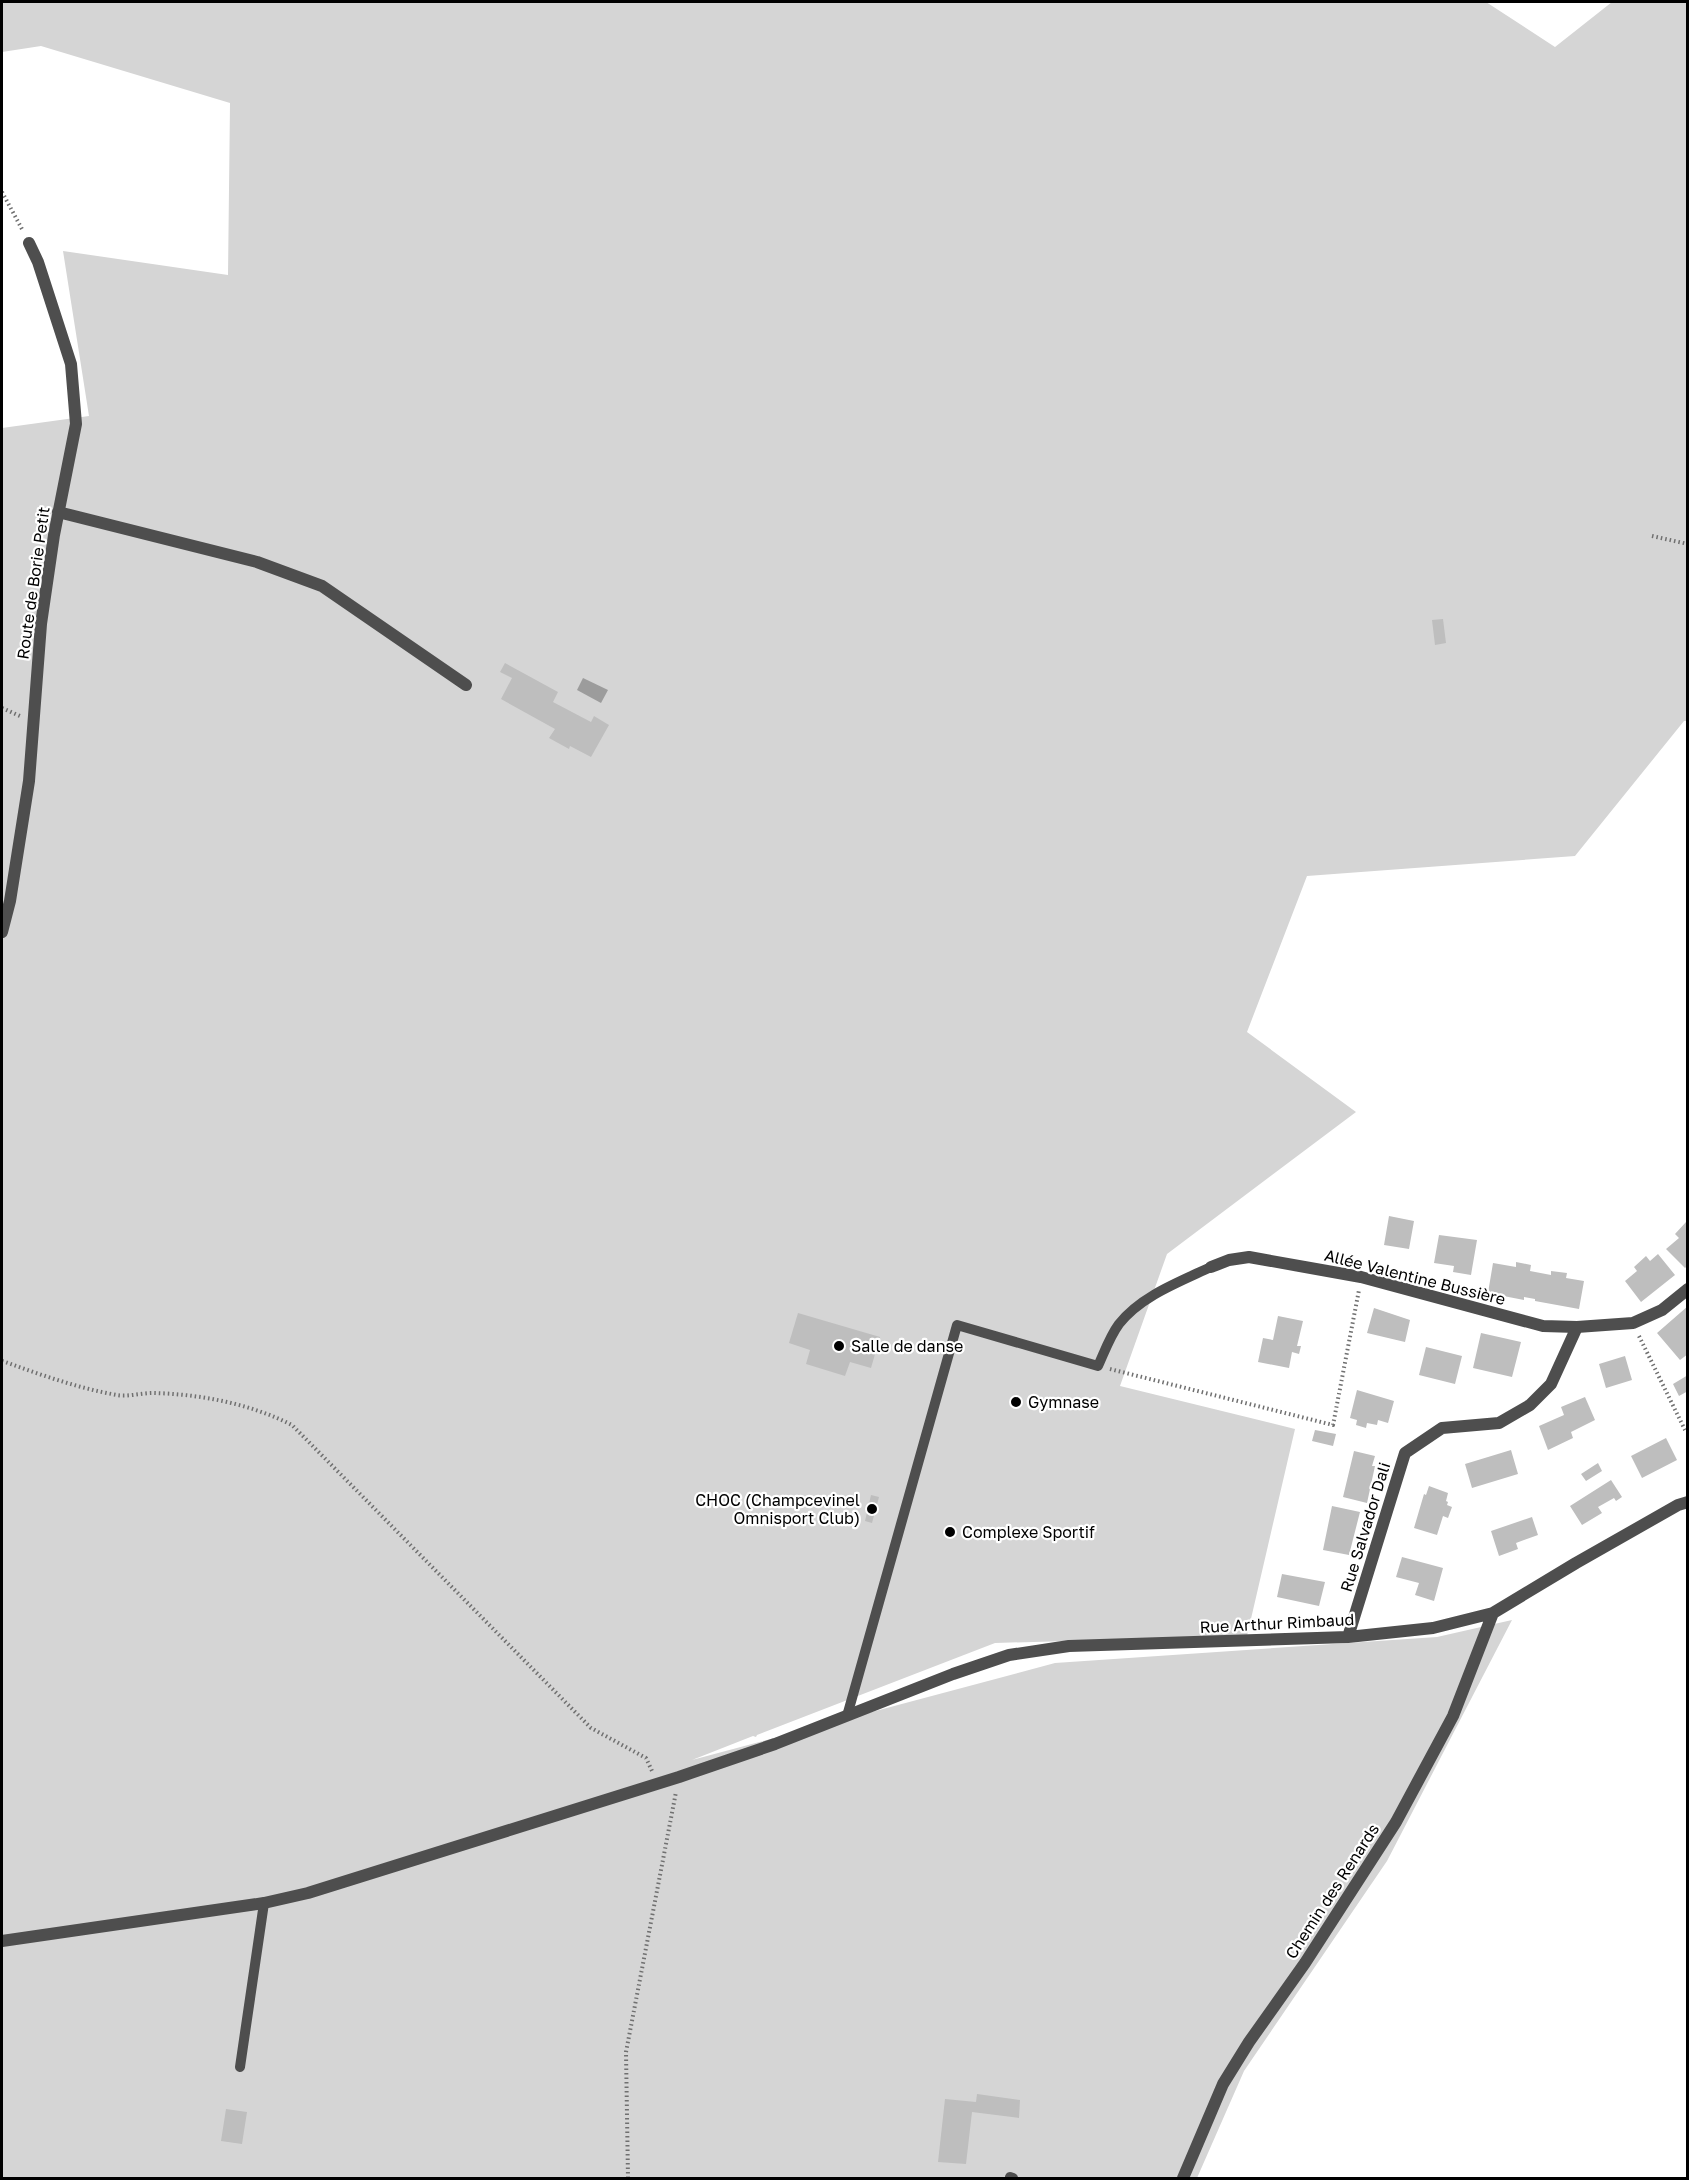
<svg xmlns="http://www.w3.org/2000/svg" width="1689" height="2180" font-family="'Golos Text',sans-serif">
<rect width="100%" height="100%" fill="#fff"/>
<path fill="#d5d5d5" d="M2,2H1486L1555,47L1612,2H1687V721H1684L1575,856L1307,876L1247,1032L1356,1112L1167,1254L1120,1386L1295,1429L1247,1636L995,1643L757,1735L756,1737L753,1736L692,1760L1055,1663L1437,1637L1512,1620L1387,1861L1244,2071L1197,2178H2V428L89,416L63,251L228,275L230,103L41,46L2,52Z"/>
<path fill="#9c9c9c" d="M583,678L608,690L601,703L577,690Z"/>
<path fill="#bebebe" d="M1443,619L1446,643L1435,645L1432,620Z
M505,663L558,692L553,702L591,722L594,716L609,725L591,757L570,746L569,749L549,738L555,729L501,699L512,678L500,672Z
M1389,1216L1414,1221L1409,1249L1384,1245Z
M1686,1222L1688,1265L1685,1268L1666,1249L1679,1238L1675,1234Z
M1439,1235L1477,1240L1471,1275L1453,1272L1454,1266L1434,1263Z
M1658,1254L1675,1275L1641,1302L1625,1281L1637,1271L1634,1267L1646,1256L1650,1261Z
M1516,1262L1531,1265L1530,1271L1551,1275V1271L1567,1273L1566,1278L1584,1281L1579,1309L1535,1301V1299L1524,1297V1300L1488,1293L1493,1263L1516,1267Z
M1688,1306V1354L1680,1360L1657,1333Z
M1374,1308L1410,1320L1405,1342L1367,1333Z
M798,1313L880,1337L871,1368L850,1362L845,1376L806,1364L810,1350L789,1343Z
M1278,1316L1303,1321L1297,1346H1301L1299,1354L1292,1352L1289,1368L1258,1362L1263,1338L1273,1340Z
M1481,1333L1521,1342L1512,1377L1473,1368Z
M1426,1347L1462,1356L1455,1384L1419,1375Z
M1625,1356L1632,1380L1606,1388L1599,1364Z
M1688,1375V1391L1679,1396L1673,1384Z
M1357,1390L1394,1401L1388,1423L1378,1420L1377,1425L1367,1423L1366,1428L1356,1425L1357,1420L1350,1418Z
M1585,1397L1595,1420L1571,1432L1573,1438L1548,1450L1539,1426L1564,1415L1561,1407Z
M1315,1430L1336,1434L1333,1446L1312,1441Z
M1666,1438L1677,1460L1642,1478L1631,1456Z
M1511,1450L1518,1474L1472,1488L1465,1464Z
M1354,1451L1375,1456L1372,1466H1375L1367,1503L1343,1497Z
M1598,1463L1602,1471L1586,1481L1581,1474Z
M1611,1480L1622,1497L1616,1501L1614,1498L1598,1507L1602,1513L1582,1525L1570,1506Z
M1429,1486L1448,1493L1446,1501L1448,1502L1447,1505L1452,1507L1448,1518L1443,1516L1437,1535L1414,1528L1424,1494L1426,1495Z
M871,1495L879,1497L872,1523L865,1521Z
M1332,1506L1360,1512L1349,1555L1323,1550Z
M1532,1517L1538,1535L1516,1543L1518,1549L1499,1556L1491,1531Z
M1402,1557L1443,1568L1434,1601L1415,1595L1419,1583L1396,1577Z
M1282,1574L1325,1582L1319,1606L1277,1597Z
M977,2094L1020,2100L1019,2118L972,2112L966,2164L938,2162L945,2099L976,2102Z
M226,2109L247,2112L242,2144L221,2141Z"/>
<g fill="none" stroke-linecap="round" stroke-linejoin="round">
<path stroke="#707070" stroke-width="4" stroke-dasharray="1.5 3" stroke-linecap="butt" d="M2,192L23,231
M1652,536L1688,544
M2,708L20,716
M1639,1336L1685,1430
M2,1361C39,1374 77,1388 117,1395C128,1397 141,1393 153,1393C200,1394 251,1404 292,1425L591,1728L646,1758L652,1771
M1110,1369L1333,1425L1359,1290
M628,2178L626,2052L676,1792"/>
<path stroke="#4e4e4e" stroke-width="10" d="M847,1716L957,1325L1098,1366C1104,1353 1110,1336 1119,1324C1141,1296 1179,1282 1211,1267
M240,2067L264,1903
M1010,2177L1013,2178"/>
<path stroke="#4e4e4e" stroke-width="12" d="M58,512L257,562L322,586L466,685
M2,932L10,901L29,781L41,624L54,535L76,424L71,364L38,262L29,243
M1211,1267L1229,1260L1249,1257L1361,1277L1543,1326L1577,1327L1633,1323L1662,1310L1688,1289
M1348,1637L1405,1453L1442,1428L1499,1423L1530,1405L1551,1384L1577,1327
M2,1941L264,1903L308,1893L679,1777L775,1744L953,1674L1009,1655L1069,1646L1348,1637L1433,1628L1493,1613L1576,1563L1678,1505L1688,1502
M1183,2178L1223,2084L1249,2042L1305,1963L1396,1822L1453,1716L1493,1613"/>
</g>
<g fill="#000" stroke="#fff" stroke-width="2">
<circle cx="839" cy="1346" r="6"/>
<circle cx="1016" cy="1402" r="6"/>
<circle cx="872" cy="1509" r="6"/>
<circle cx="950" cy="1532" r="6"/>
</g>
<g text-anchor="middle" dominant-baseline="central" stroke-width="4.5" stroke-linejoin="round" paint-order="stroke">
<g font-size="16" fill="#000" stroke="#fff">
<text transform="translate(33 583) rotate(-82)">Route de Borie Petit</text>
<text transform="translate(1415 1277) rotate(14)">Allée Valentine Bussière</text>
<text transform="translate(1365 1527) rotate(-73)">Rue Salvador Dali</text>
<text transform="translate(1277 1623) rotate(-3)">Rue Arthur Rimbaud</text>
<text transform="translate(1332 1891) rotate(-57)">Chemin des Renards</text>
</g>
<g font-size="16" fill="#000" stroke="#fff" text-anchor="start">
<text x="851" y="1346">Salle de danse</text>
<text x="1028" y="1402">Gymnase</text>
<text x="860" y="1500" text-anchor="end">CHOC (Champcevinel<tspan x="860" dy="18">Omnisport Club)</tspan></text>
<text x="962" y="1532">Complexe Sportif</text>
</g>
</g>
<rect width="1689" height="2180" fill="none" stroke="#000000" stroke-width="6"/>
</svg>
